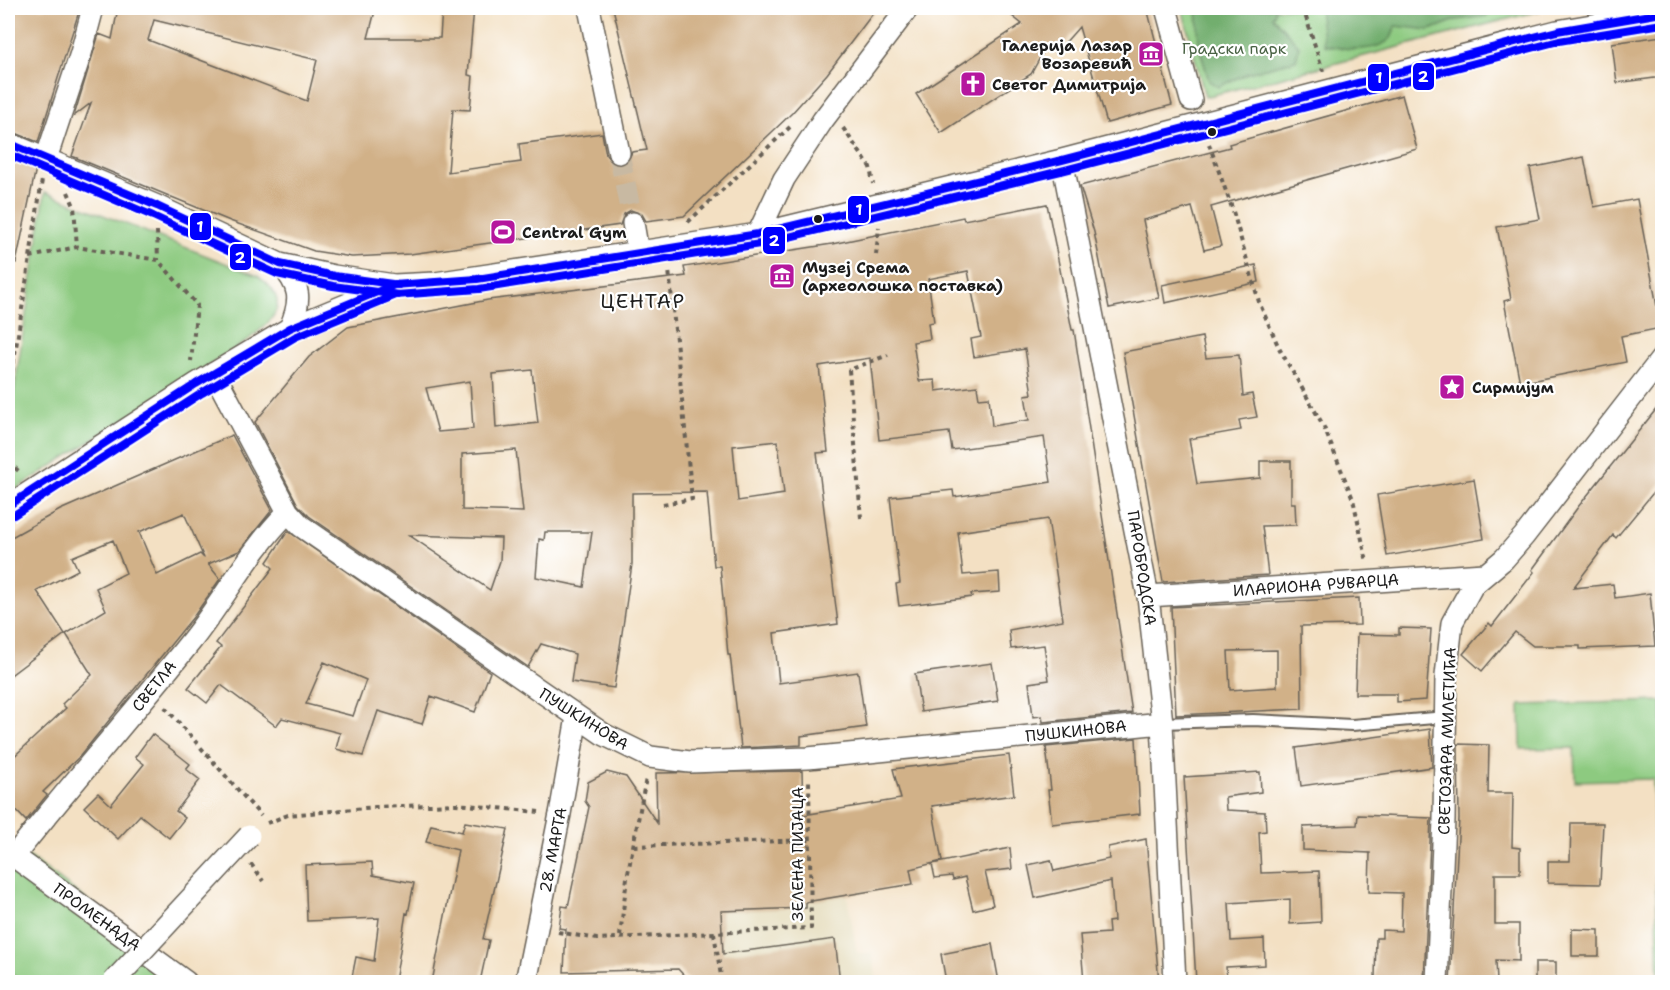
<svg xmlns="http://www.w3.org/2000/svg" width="1670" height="990" font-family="'Shantell Sans',sans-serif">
<rect width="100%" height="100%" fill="#fff"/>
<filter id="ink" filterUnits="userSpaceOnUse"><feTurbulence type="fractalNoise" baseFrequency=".0167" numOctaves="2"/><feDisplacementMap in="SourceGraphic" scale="12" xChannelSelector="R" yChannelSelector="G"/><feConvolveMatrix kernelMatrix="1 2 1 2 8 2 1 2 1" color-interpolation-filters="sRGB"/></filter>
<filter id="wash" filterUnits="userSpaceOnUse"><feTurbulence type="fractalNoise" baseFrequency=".008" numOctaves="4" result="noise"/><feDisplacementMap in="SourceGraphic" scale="24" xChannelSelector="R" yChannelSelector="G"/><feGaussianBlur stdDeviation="1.35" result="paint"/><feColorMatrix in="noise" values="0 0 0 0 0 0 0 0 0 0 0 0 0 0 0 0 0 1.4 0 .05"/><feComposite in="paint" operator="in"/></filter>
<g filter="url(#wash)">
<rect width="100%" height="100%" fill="#f3e0c3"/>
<path fill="#e4dbba" d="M627,878L847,895L857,953H872L877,982H728L720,932Z"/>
<path fill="#8dca80" stroke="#54734e" stroke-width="1.5" d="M1182,8H1536L1539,11L1205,97Z
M45,192L258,276C296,304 271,322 244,343L13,491L8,486V430Z
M1662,701V982H1659L1653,779L1575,781L1574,748L1521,749L1520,705Z
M8,841L129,931L193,982H22L8,971Z"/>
<path fill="#72ae6e" stroke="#476545" stroke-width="1.5" d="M1197,8H1276L1273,17L1299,46L1296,60L1248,73L1218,87L1209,81L1199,46Z
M1319,8H1495L1487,16L1456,20L1430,30L1396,26C1394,29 1393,36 1390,39C1374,54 1343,49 1324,45Z"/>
<g id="blocks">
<path fill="#d1b188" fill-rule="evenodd" d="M8,8H80L38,142L8,130Z
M118,8H179L205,12L207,8H361L375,11L368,38H440L442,8H474L468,75L473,76L470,110L453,109L448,172L521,162L519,144L602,133L606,155L614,165L627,163L632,152L647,150L613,8H877L827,74L792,113L684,216L646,221L642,214L631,210L624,214L620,225L410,254L352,257L314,251L230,221L72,156L91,103L74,116L99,34L112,39ZM154,20L317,60L307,101L148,40Z
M1002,8H1147L1172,105L1107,123L1079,27L1056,53L1047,45L1031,74L941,133L916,94L1022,24Z
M1662,36V77L1617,83L1612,43Z
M1402,95L1417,149L1211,207L1221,246L1204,250L1192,207L1143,220L1159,298L1109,308L1094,232L1080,186L1230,147L1229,144Z
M8,157L36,168L16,263L8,262Z
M1584,157L1594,207L1637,199L1661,328L1621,336L1626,362L1520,383L1504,301L1511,299L1497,227L1540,219L1530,168Z
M1047,204L1072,330H1074L1132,713L1043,722L1042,716L1033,717L1029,683L1049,680L1044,645L1011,649L1009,630L1063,620L1048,519L958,532L963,575L999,572L1000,592L971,594L972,597L899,606L896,584L900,583L890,497L953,490L954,497L1051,482L1044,437L952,450L949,432L879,440L870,358L819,366L828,452L817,453L838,624L774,633L779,683L858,672L866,727L801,736V745L741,748L730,655H728L720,566H714L707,492L632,493V564L614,688L571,682L575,654L541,644L528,667L309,516L298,505L255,422L309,357L348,327L488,300L686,276L684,267L832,244L963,217L964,220ZM968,271L981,337L971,339L974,357L1025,349L1032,394L1025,395L1029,420L992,426L989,397L979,398L977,386L936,391L935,380L919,381L913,342L930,339L928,323L934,322L928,279ZM532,370L538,423L496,428L493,374ZM470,381L473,429L438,432L426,388ZM778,441L784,494L738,501L733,446ZM516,450L523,512L462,510V454ZM545,532H592L584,587L536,577L539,539L544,540ZM409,535L501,538L500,561L490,590Z
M1256,265L1259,282L1165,303L1162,285Z
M1202,337L1206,358L1239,355L1243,396L1252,394L1257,417L1239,420L1241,430L1189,439L1197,484L1260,478V461H1291V503H1295L1296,525L1262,526L1268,575L1163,582L1123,352Z
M1662,402V482L1616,538L1613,535L1573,588L1613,584L1615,598L1650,593L1655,646L1580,649V646H1533L1515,632L1482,671L1463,654L1489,623L1492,626L1534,572L1532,570L1578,507Z
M232,435L272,510L239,551L208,564L220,579L194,616L80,756L43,792L47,795L26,821L8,802V762L66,708L62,704L92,675L66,634L106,610L96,588L126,573L113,540L72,557L78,570L37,591L65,634L8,677V539L60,510ZM184,513L204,558L200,554L157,575L139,532Z
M1474,479L1484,539L1387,556L1377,495Z
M288,531L490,672L475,712L431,696L422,724L378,711L363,756L336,749L340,733L282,718L276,726L221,685L207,703L188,688L221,647L216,643L273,568L267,562ZM324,662L366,680L353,716L306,704Z
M1359,598L1360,625L1301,626L1302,709L1176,715L1171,607ZM1277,650V687L1230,690L1228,651Z
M1399,628L1431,629L1426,700L1397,702V694H1355L1357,634L1399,635Z
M992,663L998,701L921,712L915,674Z
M1430,729L1432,767L1301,786L1296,748Z
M152,734L190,764L186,769L200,780L176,811L185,818L169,838L140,815L118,839L84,807L98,793L111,805L144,764L135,757Z
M1136,738L1140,814L1052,824L1048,790H1051L1046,747Z
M1458,744L1489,745L1488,793H1513L1512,847L1520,848V874H1495V924H1519V961L1496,960L1497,982H1450L1459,819Z
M1009,755L1014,795L932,806L942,861L910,869L913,884L806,902V908L721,911L723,954L835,939L840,982H690L678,969L564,972L566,929L559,928L562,906L568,907L589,807L585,801L588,782L607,772L626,777L657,823L656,773L802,771L803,815L901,799L893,769Z
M1260,772L1261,792L1225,797L1226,810L1265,812L1266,831L1259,832L1261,873L1319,871L1321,922L1290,924V899L1229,903L1231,941L1264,939L1265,965L1226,967L1227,982H1196L1184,777Z
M1358,815L1431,818L1424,982H1382L1383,979H1375L1376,938H1382V930L1401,931L1402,893L1369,892L1370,853L1303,850V827L1357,825Z
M465,822L508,829L483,939L489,940L480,982H432L458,850L426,842L431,825L462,832Z
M1571,823H1603L1600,884L1548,883V861H1570Z
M1146,839L1159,982H1084L1080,935L1109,933L1108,922L1114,921L1111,881L1035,898L1028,865L1051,860L1054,871L1109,859L1108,847Z
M1010,848L1012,869L985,872L993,905L973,910L965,877L953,880L952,876L935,878L932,864Z
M372,862L373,875L414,883L408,914L406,913L395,982H351L356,957L374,961L379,918L307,921L305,865Z
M1572,929L1599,930V956H1572Z
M992,944L999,982H946L941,954Z
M1535,962H1556V982H1535Z"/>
</g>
</g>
<g filter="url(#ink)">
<use href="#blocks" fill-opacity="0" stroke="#676156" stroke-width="1.5"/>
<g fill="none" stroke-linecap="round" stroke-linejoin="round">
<path stroke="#c8b9a2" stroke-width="21" stroke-dasharray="21 10" stroke-linecap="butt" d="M619,153L633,223"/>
<defs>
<path id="lane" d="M1162,723L1253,720L1352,725L1446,717"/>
<path id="street" d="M589,8L619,153
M1166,8L1191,100
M8,143L157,206L280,264L334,276L394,285L435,283L758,234L1062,160L1557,31L1662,13
M46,159L81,53L93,8
M1062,160L1148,596L1162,723L1175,982
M633,223L638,252
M758,234L784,179L823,120L908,8
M280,264C301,286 302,300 290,328
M214,373L288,512L301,526L603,734L650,757L690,762L808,758L1162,723
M8,506L196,384L290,328L394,285
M1148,596L1484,574
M8,852L186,982
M14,856C72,783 134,713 192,640C225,598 250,550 288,512
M526,982L560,814L577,717
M1437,982L1444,820L1446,676L1452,623L1473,585L1504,559L1524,536L1662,358"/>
</defs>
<use href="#lane" stroke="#676156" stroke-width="14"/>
<use href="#street" stroke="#676156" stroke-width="24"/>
<path stroke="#676156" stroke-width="4" stroke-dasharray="4.5 4.5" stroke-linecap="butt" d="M1303,8L1323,71
M843,128L870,167L873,184
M1209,144L1232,208L1259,302L1279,348L1323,425L1353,499L1367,562
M68,192L74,206L77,247
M688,222L790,127
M157,231L158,260
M876,255L879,227
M30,257L77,247L158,260L197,305L191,361
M8,399L42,180
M8,462L21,473
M663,504L692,499L669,270
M861,518L849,370L888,355
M165,707L261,816
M267,823L288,815L376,807L456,804L539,812
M634,846L810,840
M251,864L263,881
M558,932L597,939L811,928L809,779
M714,933L722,982
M620,936L627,878L646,778"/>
<use href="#lane" stroke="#fff" stroke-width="10"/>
<use href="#street" stroke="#fff" stroke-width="21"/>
<defs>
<path id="street-bridge" d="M113,982L249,836"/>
</defs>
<use href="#street-bridge" stroke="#676156" stroke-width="24" stroke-linecap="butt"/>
<use href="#street-bridge" stroke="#fff" stroke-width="21"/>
<defs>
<path id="bus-1" d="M8,143L157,206L280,264L334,276L400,285
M8,506L196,384L290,328L394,285L477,279L758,234L1062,160L1557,31L1662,13"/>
<path id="bus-2" d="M8,154L153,216L277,274L333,286L399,295
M14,515L202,393L295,337L396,295L479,289L760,244L1065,170L1559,41L1662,24"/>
</defs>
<use href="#bus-1" stroke="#fff" stroke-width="12"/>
<use href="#bus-2" stroke="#fff" stroke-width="12"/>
<use href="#bus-1" stroke="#00f" stroke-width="8"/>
<use href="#bus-2" stroke="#00f" stroke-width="8"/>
</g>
</g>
<defs>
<symbol id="museum-square" viewBox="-11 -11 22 22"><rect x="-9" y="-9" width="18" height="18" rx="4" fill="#b5179e" stroke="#fff"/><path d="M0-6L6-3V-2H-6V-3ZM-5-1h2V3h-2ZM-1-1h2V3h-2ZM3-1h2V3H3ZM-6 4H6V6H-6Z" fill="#fff"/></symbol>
<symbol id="church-square" viewBox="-11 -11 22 22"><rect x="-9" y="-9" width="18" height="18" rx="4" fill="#b5179e" stroke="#fff"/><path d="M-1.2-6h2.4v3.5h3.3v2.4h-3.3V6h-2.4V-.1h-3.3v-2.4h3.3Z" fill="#fff"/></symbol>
<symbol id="stadium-square" viewBox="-11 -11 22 22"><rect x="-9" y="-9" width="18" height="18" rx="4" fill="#b5179e" stroke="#fff"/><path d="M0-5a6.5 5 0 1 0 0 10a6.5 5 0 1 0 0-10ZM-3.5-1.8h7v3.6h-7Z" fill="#fff"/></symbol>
<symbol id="sight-square" viewBox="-11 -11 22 22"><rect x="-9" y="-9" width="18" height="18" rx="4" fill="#b5179e" stroke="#fff"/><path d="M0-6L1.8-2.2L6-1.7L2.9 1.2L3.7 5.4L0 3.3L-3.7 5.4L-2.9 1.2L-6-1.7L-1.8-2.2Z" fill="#fff"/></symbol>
</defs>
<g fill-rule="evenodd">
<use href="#museum-square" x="1136" y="39" width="30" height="30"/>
<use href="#church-square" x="958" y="69" width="30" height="30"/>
<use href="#stadium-square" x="488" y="217" width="30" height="30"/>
<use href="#museum-square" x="767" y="261" width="30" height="30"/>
<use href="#sight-square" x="1437" y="372" width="30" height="30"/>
</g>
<g fill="#1c1c1c" stroke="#fff" stroke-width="2">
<circle cx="1212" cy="132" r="5"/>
<circle cx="818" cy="219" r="5"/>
</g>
<g text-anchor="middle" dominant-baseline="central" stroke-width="4.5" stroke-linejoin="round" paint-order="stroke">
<g font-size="16" font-weight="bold" fill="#1c1c1c" stroke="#fff" text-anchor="start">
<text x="1132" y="45" text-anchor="end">Галерија Лазар<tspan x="1132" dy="18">Возаревић</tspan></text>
<text x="992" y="84">Светог Димитрија</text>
<text x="522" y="232">Central Gym</text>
<text x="802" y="267">Музеј Срема<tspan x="802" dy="18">(археолошка поставка)</tspan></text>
<text x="1472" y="387">Сирмијум</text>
</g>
<g font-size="16" fill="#496244" stroke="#fff">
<text x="1234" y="48">Градски парк</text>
</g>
<g font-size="16" fill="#1c1c1c" stroke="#fff">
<text transform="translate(1142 568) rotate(81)">ПАРОБРОДСКА</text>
<text transform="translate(1316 585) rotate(-4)">ИЛАРИОНА РУВАРЦА</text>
<text transform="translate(154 686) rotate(-51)">СВЕТЛА</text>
<text transform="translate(584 719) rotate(32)">ПУШКИНОВА</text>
<text transform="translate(1076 731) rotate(-6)">ПУШКИНОВА</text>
<text transform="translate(1447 741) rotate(-88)">СВЕТОЗАРА МИЛЕТИЋА</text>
<text transform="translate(553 850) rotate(-79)">28. МАРТА</text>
<text transform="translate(797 854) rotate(-90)">ЗЕЛЕНА ПИЈАЦА</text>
<text transform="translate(97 917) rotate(36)">ПРОМЕНАДА</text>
</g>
<g font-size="20" letter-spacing="1.5" fill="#1c1c1c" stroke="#fff">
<text x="643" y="301">ЦЕНТАР</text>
</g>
</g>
<g stroke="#fff" stroke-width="2">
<rect x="1412" y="62" width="23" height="29" rx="6" fill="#00f"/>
<rect x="1367" y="63" width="23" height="29" rx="6" fill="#00f"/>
<rect x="847" y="195" width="23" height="29" rx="6" fill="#00f"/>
<rect x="189" y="212" width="23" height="29" rx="6" fill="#00f"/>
<rect x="762" y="226" width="24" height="29" rx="6" fill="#00f"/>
<rect x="229" y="243" width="23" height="28" rx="6" fill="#00f"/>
</g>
<g font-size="16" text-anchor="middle" font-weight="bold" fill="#fff">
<text x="1423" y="82">2</text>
<text x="1379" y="83">1</text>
<text x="859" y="215">1</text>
<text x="200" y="232">1</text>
<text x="774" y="246">2</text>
<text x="240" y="263">2</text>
</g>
<rect width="1670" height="990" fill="none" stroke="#fff" stroke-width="30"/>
</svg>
